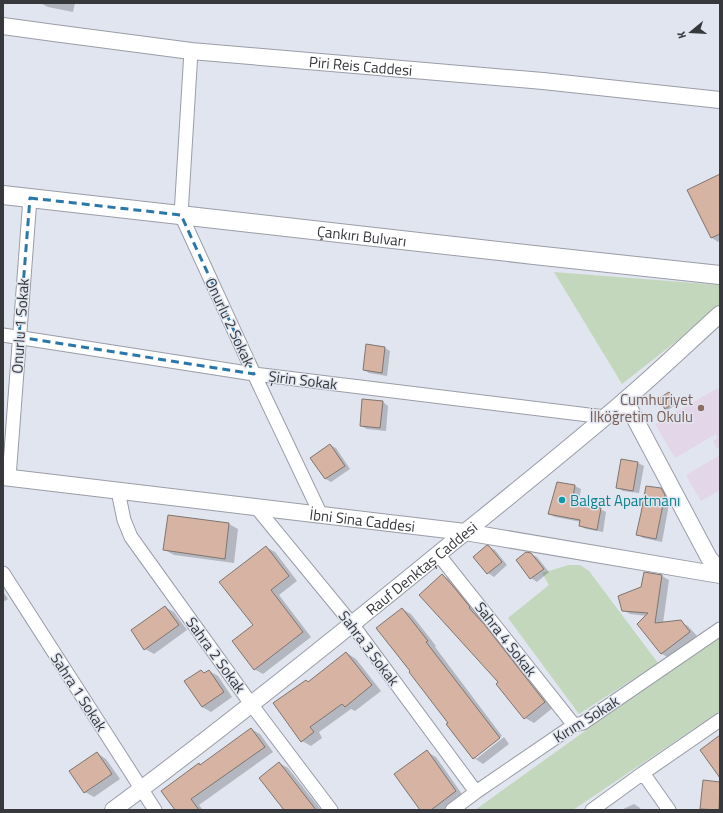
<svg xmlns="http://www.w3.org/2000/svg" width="723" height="813" font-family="'Titillium Web',sans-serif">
<rect width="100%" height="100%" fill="#e1e5ef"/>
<path fill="#e3d6e9" d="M718,388L720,392V447L717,449L713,441L718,438L716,434L675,458L655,424Z
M720,455V490L701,501L686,475Z"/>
<path fill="#c3d7bc" d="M554,272L720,285V307L622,384Z
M569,565H580L589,571L658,663L579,714L508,618L549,585L542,573Z
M720,636V711L573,810H475L603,718Z"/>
<path fill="#0003" d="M42,3H75L73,12L48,7L42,4Z
M720,175V241L718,242L712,238L688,190Z
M385,348L390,351L387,376L369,373L364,370Z
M669,393L672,394L678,403L668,410L666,409Z
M383,402L388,406L386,431L367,429L361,426Z
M330,445L336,448L350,469L331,482L326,479Z
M622,460L638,463L644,466L639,493L623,491L617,487Z
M557,483L575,486L581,489L578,505L600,509L606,512L603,532L586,529L580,526L581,522L555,517L549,514Z
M661,489L667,493L670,499L662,542L643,538L637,534Z
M169,516L229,524L238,529L234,563L174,555L165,550Z
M266,547L275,552L297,581L279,595L311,637L263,674L254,669V626Z
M489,547L495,550L507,565L494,577L488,573Z
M531,554L537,557L549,572L537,582L531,578L517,560Z
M644,573L662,576L669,580L663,623L680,622L688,626L697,636L669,658L662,654L639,624L647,616L630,614L623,610L642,588Z
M442,575L451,580L554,707L534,723L525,718Z
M3,592L8,599L3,602Z
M165,607L174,612L187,630L154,654L145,649Z
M402,609L411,614L436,646L435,647L502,736L476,756V759L504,737L509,744L483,764L474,758L447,724L449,723Z
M347,653L356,659L381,691L355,711L351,709L319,732L322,738L311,746L302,741L309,683Z
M201,671L206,673L209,671L218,676L232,697L211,712L202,707Z
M251,729L260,734L273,752L199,805L203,810H176L199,764L201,765Z
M427,752L436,757L464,797L447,810H421Z
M97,753L106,759L120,779L94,797L85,792Z
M279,763L288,768L321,810H285Z
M704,781L720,783V810H704L701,808Z
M634,804L640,808L641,810H621Z"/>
<path fill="#d6b3a2" stroke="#7f7570" d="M720,174V234L711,238L687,190Z
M366,344L385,347L382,373L363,370Z
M669,392L676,401L665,409L658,399Z
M362,399L383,401L380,428L360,426Z
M330,444L345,466L325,479L310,458Z
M621,459L638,462L633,491L616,488Z
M557,482L575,485L572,503L601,508L597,530L579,526L580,520L548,514Z
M646,486L661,488L665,495L656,539L636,535L641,513Z
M168,515L229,523L225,559L163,550Z
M487,545L489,546L502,562L487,574L473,557Z
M266,546L289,576L271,590L303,632L254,670L232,641L253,625L219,582Z
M526,552L531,553L544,569L530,579L516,560Z
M644,572L662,575L655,623L681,620L690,632L661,654L637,624L648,613L622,611L618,596L641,587Z
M442,574L452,585L470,607L469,608L484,624L545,702L524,719L496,684L498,682L419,595Z
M165,606L179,625L144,650L131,630Z
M402,608L428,641L426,642L500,738L473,759L446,724L448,723L409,672L410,671L376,628Z
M346,652L372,685L345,707L342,704L310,727L314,732L301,742L273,703L306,680L308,682Z
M201,670L204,673L209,670L224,692L202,707L184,681Z
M251,728L265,747L191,799L199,810H175L161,791L199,763L200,765Z
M720,735V778L700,750Z
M427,750L456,791L431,810H420L394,774Z
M97,752L112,774L84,793L69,771Z
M279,762L316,810H284L259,778Z
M703,780L720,782L719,810L700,809Z"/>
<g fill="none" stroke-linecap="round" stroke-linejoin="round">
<defs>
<path id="minor" d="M191,51L181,215L254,374L321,515
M3,335L254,374L605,417
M9,478L30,198
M118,491L124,520L131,537L251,704L331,810
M256,507L352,624L476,792
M438,554L574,725
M3,573L155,810
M643,773L669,810
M452,810L476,792L574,725L583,723L720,629
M592,810L643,773L720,720"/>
<g id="tertiary">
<path id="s1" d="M3,26L54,33L191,51L543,81L720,100"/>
<path d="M625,400L709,558L720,571"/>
<path id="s2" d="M3,477L465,532L720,575"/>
<path id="s3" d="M113,810C220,731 323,648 426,564C492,510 559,457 624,401C657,373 688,343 720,314"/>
</g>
<g id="secondary">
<path id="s4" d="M3,195L534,255L720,275"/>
</g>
</defs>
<use href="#minor" stroke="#9a9da7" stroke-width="15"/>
<use href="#tertiary" stroke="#9a9da7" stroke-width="18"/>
<use href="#secondary" stroke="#9a9da7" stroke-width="20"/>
<use href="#minor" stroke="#fff" stroke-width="13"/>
<use href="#tertiary" stroke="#fff" stroke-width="16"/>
<use href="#secondary" stroke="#fff" stroke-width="18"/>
</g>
<path fill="none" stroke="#2a77a9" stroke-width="3" stroke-dasharray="8 5" stroke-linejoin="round" d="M30,198L181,215L254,374L19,337Z"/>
<circle fill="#8d6e63" stroke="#e1e5ef" stroke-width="1.5" cx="701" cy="408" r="4"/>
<circle fill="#0f9aa8" stroke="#e1e5ef" stroke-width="1.5" cx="562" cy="500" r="4"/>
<g text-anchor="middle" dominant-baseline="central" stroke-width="3" stroke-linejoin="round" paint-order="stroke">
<g font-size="15" fill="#36383c" stroke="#e1e5ef">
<text stroke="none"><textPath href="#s1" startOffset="360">Piri Reis Caddesi</textPath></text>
<text stroke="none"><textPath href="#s4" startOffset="361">Çankırı Bulvarı</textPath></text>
<text transform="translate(230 322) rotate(65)">Onurlu 2 Sokak</text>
<text transform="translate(20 326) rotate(-86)">Onurlu 1 Sokak</text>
<text transform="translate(303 380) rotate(7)">Şirin Sokak</text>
<text stroke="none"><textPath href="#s2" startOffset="362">İbni Sina Caddesi</textPath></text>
<text stroke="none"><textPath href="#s3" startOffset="392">Rauf Denktaş Caddesi</textPath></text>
<text transform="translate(506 639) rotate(52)">Sahra 4 Sokak</text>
<text transform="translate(369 648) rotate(53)">Sahra 3 Sokak</text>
<text transform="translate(216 655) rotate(54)">Sahra 2 Sokak</text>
<text transform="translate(79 692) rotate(57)">Sahra 1 Sokak</text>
<text transform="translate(586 719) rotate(-32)">Kırım Sokak</text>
</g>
<g font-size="15" fill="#785e54" stroke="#e1e5ef" text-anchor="end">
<text x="693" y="399">Cumhuriyet<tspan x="693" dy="17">İlköğretim Okulu</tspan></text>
</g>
<g font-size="15" fill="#0d838f" stroke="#e1e5ef" text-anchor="start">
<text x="570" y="500">Balgat Apartmanı</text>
</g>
</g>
<rect width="723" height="813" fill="none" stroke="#36383c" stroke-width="8"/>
<g transform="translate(691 32) rotate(252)" stroke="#e1e5ef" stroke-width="3" paint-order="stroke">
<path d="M0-3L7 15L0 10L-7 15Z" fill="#36383c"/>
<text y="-6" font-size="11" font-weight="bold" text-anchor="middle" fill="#36383c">K</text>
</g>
</svg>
